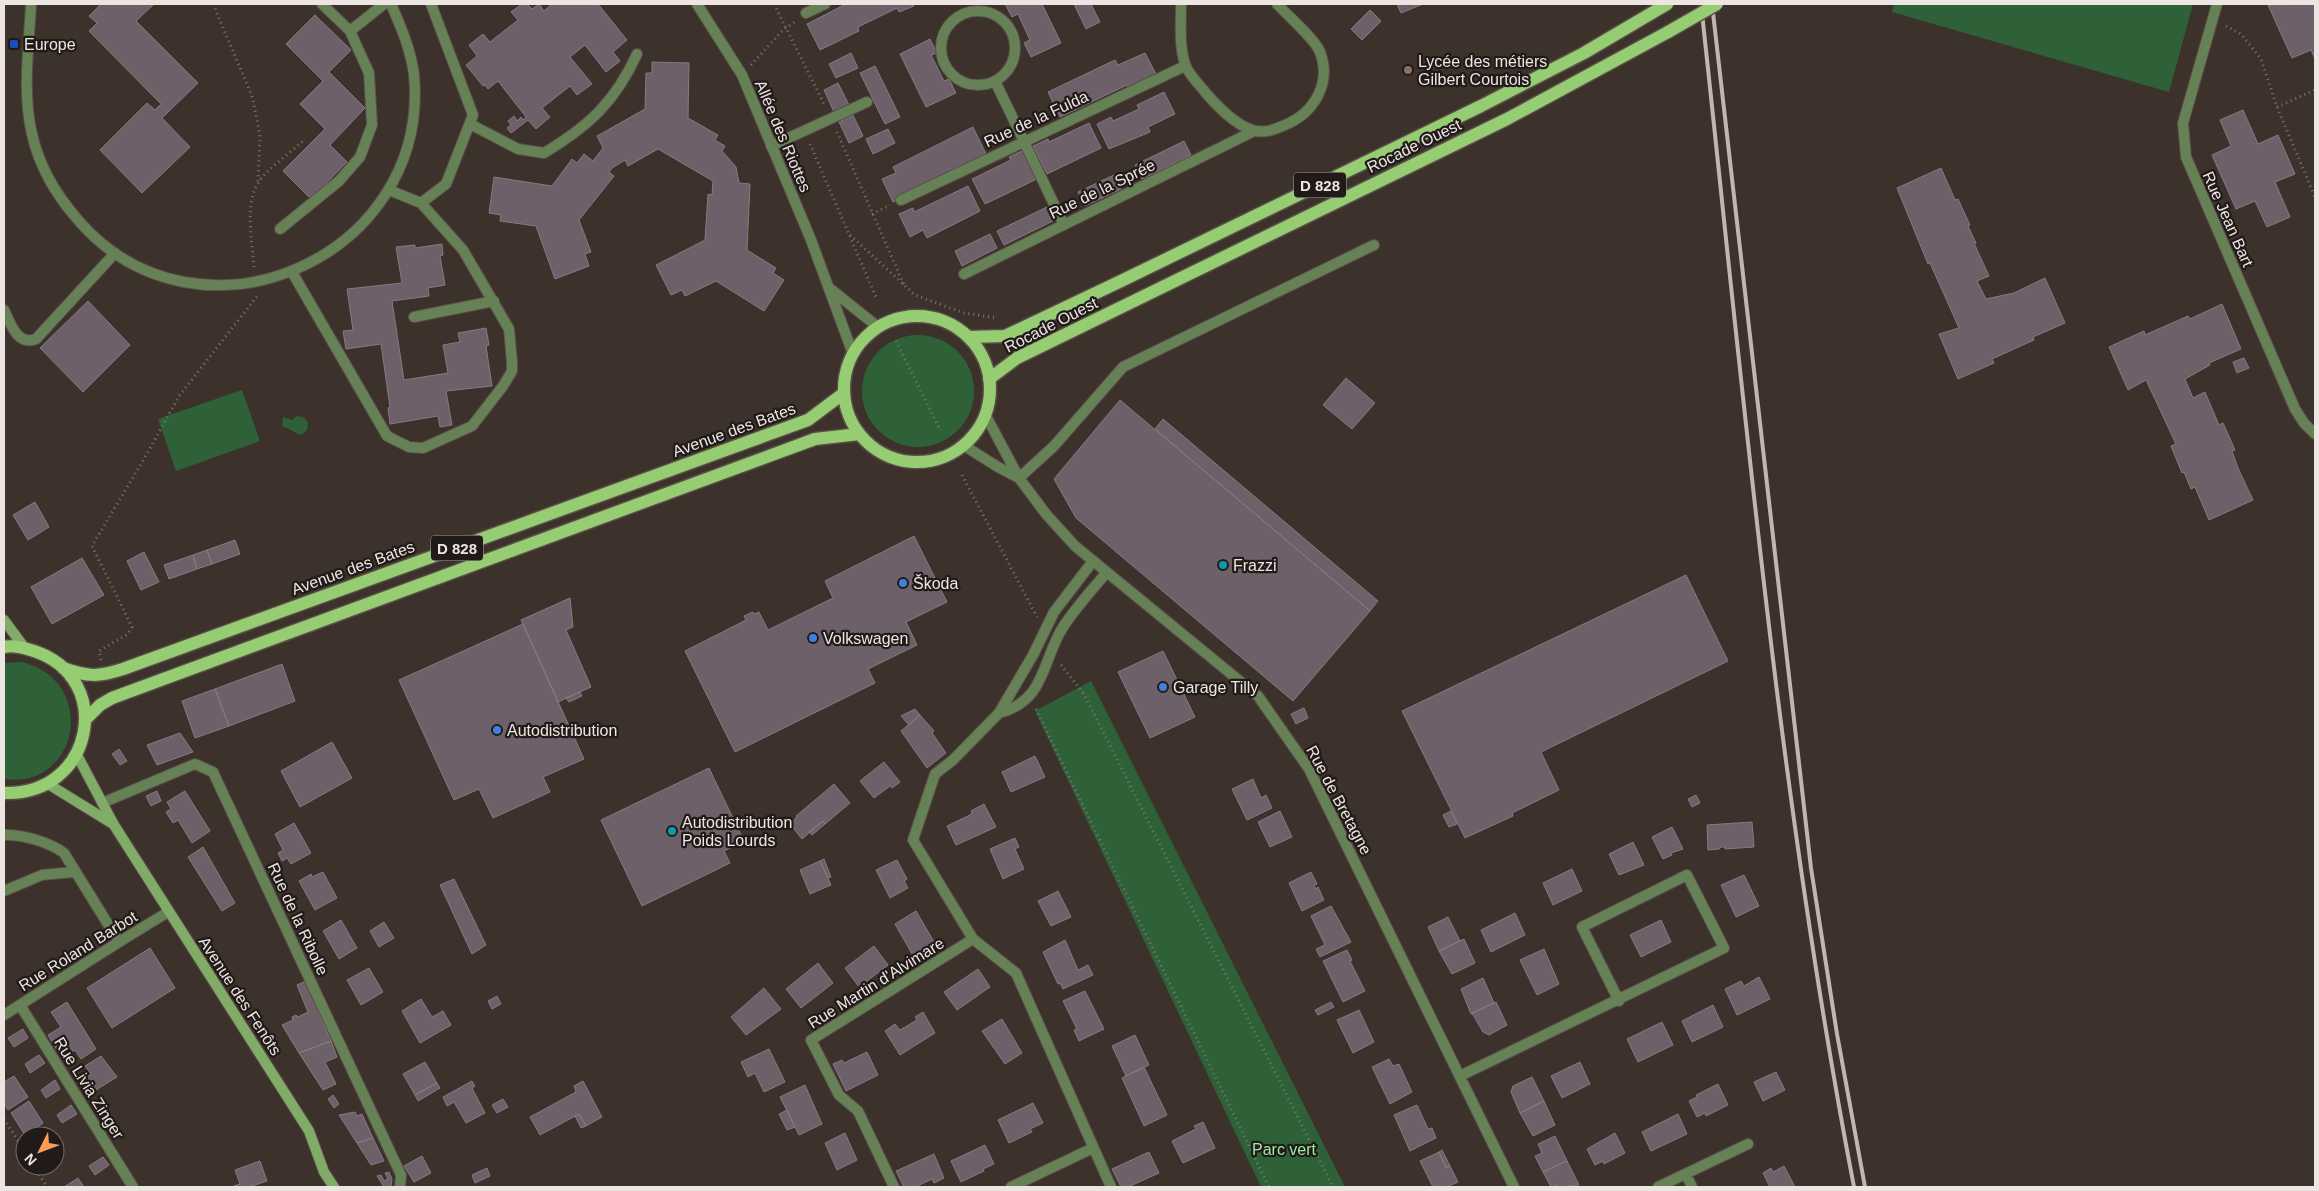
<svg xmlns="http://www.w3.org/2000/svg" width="2319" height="1191" font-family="Helvetica,sans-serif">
<rect width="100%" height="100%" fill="#3d312b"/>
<path fill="#2e6137" d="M1894,4H2193L2169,92L1892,12Z
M862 391a56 56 0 1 1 112 0a56 56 0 1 1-112 0Z
M242,390L260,441L176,471L158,419Z
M297,416L303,417L308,422L307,430L301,435C293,433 290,428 282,426L283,417L292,420Z
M22,662C99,681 79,790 4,779V663Z
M1091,681L1345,1187H1261L1035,711Z"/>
<path fill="#6d6069" stroke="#877a83" d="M101,4H154L136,21L198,83L162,118L190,147L142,193L100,150L147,103L155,110L161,104L89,31L97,23L89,16Z
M522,4H527L532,9L539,4L544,11L552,4H598L627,40L613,52L620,61L606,72L585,45L570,57L592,84L577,95L570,86L542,108L550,117L536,129L528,120L511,133L507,128L511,125L508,121L514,116L517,121L521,117L523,120L526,117L498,81L488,89L485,85L483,86L466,65L477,56L469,45L483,34L490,42L518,20L511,12Z
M846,4H913L914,6L899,12L897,8L858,27L859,31L820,50L807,24Z
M1005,4H1042L1061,43L1031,57L1024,43L1030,40L1018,14L1012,17Z
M1074,4H1091L1100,22L1086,29Z
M1397,4H1423L1401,13Z
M2315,4V59L2311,50L2292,58L2268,5Z
M1370,10L1381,21L1362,40L1351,29Z
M315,15L351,50L329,72L365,108L330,145L347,162L311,199L283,171L325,129L300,104L323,81L286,44Z
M930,39L937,53L931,55L944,81L949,79L956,93L926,107L900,54Z
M851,53L858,68L836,78L829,64Z
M1145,53L1157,76L1129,89L1127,85L1060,117L1048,92L1115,60L1118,65Z
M652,62L689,63L688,118L718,135L715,140L725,146L722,151L736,167L739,183L750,184L747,250L776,268L773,273L784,280L764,311L716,281L685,296L682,290L671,295L656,265L705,240L708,194L712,195L713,181L658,149L628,166L625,160L612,168L609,172L614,176L579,220L591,252L585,254L589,266L555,279L536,226L500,221L501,215L489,213L494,177L552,186L572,159L577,163L584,154L593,161L603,148L597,136L645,109L646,73H652Z
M875,66L900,117L885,124L860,73Z
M838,83L849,105L834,112L824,90Z
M1164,92L1175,114L1148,127L1150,132L1109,149L1097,124L1111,117L1113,121L1139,109L1137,105Z
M2243,110L2258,144L2278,135L2295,174L2275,182L2290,217L2267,227L2255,201L2236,209L2212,155L2231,146L2220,120Z
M853,115L863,136L849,143L839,122Z
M1089,123L1101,148L1047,174L1033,146L1048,139L1049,142Z
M973,127L986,154L905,192L907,196L893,202L882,179L896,173L893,167Z
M888,129L895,143L873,154L866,139Z
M1184,141L1191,155L1142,179L1135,165Z
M1024,150L1037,179L985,204L972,179L1011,160L1009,157Z
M1941,168L1955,200L1958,199L1970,225L1968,226L1976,243H1974L1989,276L1977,281L1986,299L2014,293L2045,278L2065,323L2033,337L2034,340L1992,359L1994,363L1958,379L1939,334L1959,328L1930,263L1928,264L1897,188Z
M1114,175L1121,189L1085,206L1078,192Z
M968,186L980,211L927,238L923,230L910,237L899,214L913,208L914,212Z
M1047,207L1053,221L1004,245L997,231Z
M990,234L997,248L962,266L955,251Z
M442,244L443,255L440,256L445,285L428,288L429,296L392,301L404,380L448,373L443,345L460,342L458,333L486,328L489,345L486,346L492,386L446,391L452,425L440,427L438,416L390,424L388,408L390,407L381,344L346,349L343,331L353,330L347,289L402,283L396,247L415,245V248Z
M88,301L130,345L83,392L40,348Z
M2222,304L2241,349L2209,363L2210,365L2185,379L2193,398L2205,392L2219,425L2223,423L2235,450L2232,451L2238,468L2253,500L2209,520L2195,487L2191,489L2184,472L2182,473L2171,446L2176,444L2146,380L2128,390L2109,347L2144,331L2145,335L2188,316L2190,319Z
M2244,358L2249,368L2237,373L2233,362Z
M1346,378L1375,403L1352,429L1323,405Z
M1120,400L1370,611L1293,701L1076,518L1054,479Z
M1163,419L1378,601L1370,611L1155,429Z
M35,502L49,527L28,540L13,515Z
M914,536L947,602L906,622L917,645L868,669L875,683L735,752L685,651L746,620L744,616L753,612L754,614L759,612L768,630L833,598L825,581Z
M235,540L240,554L212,564L207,550Z
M207,550L212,564L197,569L193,555Z
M144,552L159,582L141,590L127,561Z
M193,555L197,569L169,579L164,565Z
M82,558L104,595L52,624L31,587Z
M1686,575L1728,661L1541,752L1559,790L1512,813L1513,816L1465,838L1402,711Z
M570,598L573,627L566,630L591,687L558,702L521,620Z
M523,624L584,759L543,777L550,792L493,818L479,789L454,800L399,680Z
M1163,651L1195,717L1150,738L1118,672Z
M282,664L295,701L229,726L215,689Z
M215,689L229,726L195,738L182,701Z
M580,692L582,696L569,702L566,698Z
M1304,708L1308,718L1296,724L1291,714Z
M915,709L920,715L909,725L901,716Z
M920,715L934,731L932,733L946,753L927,768L901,731Z
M180,733L193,752L157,765L147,745Z
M332,742L352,778L300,807L281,771Z
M119,749L127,761L120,765L112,754Z
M1035,756L1045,777L1011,792L1002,772Z
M884,762L900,782L892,788L890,786L874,798L860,781Z
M709,768L744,841L724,851L730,863L642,906L601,820Z
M1253,779L1261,798L1266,795L1272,808L1247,820L1232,789Z
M834,784L850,803L825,824L823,821L802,839L790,824L797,817L796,816Z
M157,791L161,801L151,806L146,796Z
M185,791L210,831L192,843L178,820L173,823L166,812L171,809L167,802Z
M1696,795L1700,803L1692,807L1688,799Z
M984,804L996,827L956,845L947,826L972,814L971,811Z
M1280,811L1292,837L1270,847L1258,822Z
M1451,811L1457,824L1449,827L1443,815Z
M823,821L825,824L812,835L809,832Z
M1752,822L1754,847L1725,849V847H1721L1719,849L1708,850L1707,825Z
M294,823L311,853L291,864L287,858L282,861L278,853L283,850L275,834Z
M1672,827L1683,849L1671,853L1672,855L1663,859L1652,837Z
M1015,838L1019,847L1015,849L1024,869L1003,879L990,849Z
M1633,842L1644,865L1619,875L1609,854Z
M203,847L235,903L222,911L188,857Z
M824,859L831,877L828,878L820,861Z
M897,860L907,879L904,881L908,888L890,898L876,870Z
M820,861L831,885L810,894L800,870Z
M1572,869L1582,891L1553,905L1543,883Z
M323,872L337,898L315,910L299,881L311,874L312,877Z
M1311,872L1317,884L1314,885L1316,889L1318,887L1324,900L1302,911L1289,883Z
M1744,875L1759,906L1736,917L1721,885Z
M454,879L486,945L472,954L440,885Z
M1058,891L1071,917L1051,926L1038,901Z
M1331,906L1351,942L1320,957L1316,949L1325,945L1311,916Z
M916,911L937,947L915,959L895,924Z
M1515,913L1525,935L1491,952L1481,930Z
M1448,917L1460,941L1439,951L1428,927Z
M341,920L357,948L339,959L323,931Z
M1661,920L1671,942L1641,957L1630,935Z
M384,922L394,938L379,947L370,931Z
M1464,939L1475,963L1452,974L1439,951Z
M1065,940L1078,970L1088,965L1093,975L1063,989L1060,983L1058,984L1043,952Z
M874,946L888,965L859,987L845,968Z
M150,948L175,988L112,1028L87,988Z
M1544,949L1559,984L1537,995L1520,960Z
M1347,950L1352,960L1350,961L1365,991L1343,1002L1323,961Z
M818,963L833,983L801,1008L786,989Z
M369,968L383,992L361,1005L347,980Z
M978,969L990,987L957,1010L944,992Z
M1759,977L1770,999L1737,1015L1725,989L1741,981L1744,986Z
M1483,978L1494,1003L1471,1014L1461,989Z
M306,981L331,1041L299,1053L282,1025L293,1020L292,1017L296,1015L298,1017L308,1012L297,985Z
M764,988L781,1009L746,1035L731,1017Z
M1085,991L1104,1029L1079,1041L1074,1030L1077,1029L1063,1001Z
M497,996L501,1004L492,1009L488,1001Z
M421,999L432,1017L443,1011L451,1025L420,1043L402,1011Z
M67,1002L96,1049L81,1059L75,1050L62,1058L48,1035L61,1027L51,1012Z
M1331,1002L1334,1007L1318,1015L1315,1010Z
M1496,1002L1507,1025L1489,1035L1483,1032L1472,1013Z
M1713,1005L1723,1027L1692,1042L1682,1021Z
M1359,1010L1374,1042L1353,1053L1337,1020Z
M923,1012L935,1033L900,1055L885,1031L895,1024L900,1030L917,1020L915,1017Z
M1002,1019L1022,1053L1005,1064L982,1031Z
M1662,1022L1673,1045L1638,1062L1627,1039Z
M23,1029L28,1038L14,1047L8,1038Z
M1135,1035L1149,1065L1126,1076L1112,1046Z
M331,1041L337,1057L325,1062L336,1084L323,1090L299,1053Z
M769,1049L785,1082L764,1092L755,1073L748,1077L741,1062Z
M867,1052L878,1075L846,1091L833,1064L842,1060L844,1063Z
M39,1055L45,1063L30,1073L25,1064Z
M101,1056L117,1077L86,1096L78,1082L91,1074L85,1066Z
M1389,1059L1393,1066L1399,1064L1412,1092L1390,1104L1372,1067Z
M425,1062L437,1083L415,1095L403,1074Z
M1580,1062L1590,1084L1562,1098L1551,1076Z
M1144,1067L1167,1115L1144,1126L1122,1078Z
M1776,1072L1785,1090L1763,1101L1754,1082Z
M14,1076L28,1097L8,1110L4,1103V1082Z
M1532,1077L1544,1101L1520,1113L1511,1092L1513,1086Z
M55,1080L60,1089L46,1098L41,1090Z
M472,1081L475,1086L472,1088L485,1113L466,1123L454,1102L447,1106L443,1097Z
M583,1081L602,1117L586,1126L579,1114L540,1135L530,1117L576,1092L574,1086Z
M437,1083L440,1088L418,1101L415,1095Z
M1718,1084L1728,1105L1706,1116L1705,1113L1697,1117L1689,1101L1697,1097L1696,1095Z
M805,1085L822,1124L799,1135L780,1097Z
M333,1095L339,1104L334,1108L328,1099Z
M503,1099L508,1107L497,1113L492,1105Z
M29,1101L43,1123L25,1135L11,1113Z
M1544,1101L1555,1125L1533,1136L1520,1113Z
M1033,1103L1043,1123L1030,1129L1032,1132L1009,1143L998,1120Z
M71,1105L77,1114L62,1123L57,1115Z
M1417,1105L1428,1129L1432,1128L1436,1138L1410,1151L1394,1115Z
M787,1110L795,1127L787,1130L779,1114Z
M355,1112L357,1116L362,1114L373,1138L357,1143L339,1115Z
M579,1114L586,1126L581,1128L575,1116Z
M1678,1114L1687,1134L1651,1151L1642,1132Z
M1203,1122L1215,1148L1183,1163L1172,1141L1196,1129L1194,1126Z
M46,1127L52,1136H32Z
M845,1133L857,1160L837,1170L825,1143Z
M1615,1133L1625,1153L1604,1164L1603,1161L1595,1165L1587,1149Z
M1555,1136L1567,1161L1543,1172L1535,1156L1542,1153L1538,1144Z
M373,1138L384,1161L371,1165L357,1143Z
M985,1145L994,1164L983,1169L984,1171L961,1182L951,1161Z
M1442,1150L1450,1166L1446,1168L1439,1152Z
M1149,1152L1159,1173L1128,1187H1121L1112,1169Z
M1439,1152L1446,1168L1450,1166L1458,1182L1447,1187H1433L1420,1161Z
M934,1154L944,1178L934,1183L932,1179L915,1187H904L896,1171Z
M422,1156L431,1173L414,1182L404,1166Z
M103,1157L109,1165L95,1175L89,1166Z
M260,1161L267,1181L249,1187H231L240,1184L235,1170Z
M1567,1161L1579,1185L1559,1187L1557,1185L1551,1187L1543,1172Z
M1784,1166L1795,1187H1770L1763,1173L1771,1168L1773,1172Z
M487,1168L490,1176L475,1183L472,1175Z
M389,1172L392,1179L391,1187H384L377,1176L381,1175L384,1181L388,1179L385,1173Z
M78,1178L84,1187H64Z"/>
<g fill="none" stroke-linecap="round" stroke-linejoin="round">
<defs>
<path id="service" d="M941 48a37 37 0 1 1 74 0a37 37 0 1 1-74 0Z
M806,13L825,4
M350,31L384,4
M995,81L1064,225
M470,124L518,149L544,153C589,126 615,102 637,54
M901,200L1185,66
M421,203L446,184L473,115L431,4
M280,229L339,181L360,157L372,125L369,73L350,31L322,4
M292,272L387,436L409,447L423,448L472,426L503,386L512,371V362L509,329L463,250L421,203L389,190
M964,274L1254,131
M4,310C11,324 17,346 36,339L115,253
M414,317L494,301
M1019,478L1054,446L1123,367L1374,245
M4,835C22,834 49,842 64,853L119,942
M4,891L42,875L74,872"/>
<path id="minor" d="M697,4L742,75L811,240L853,354
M1181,4C1181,23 1179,45 1185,64C1188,74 1199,84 1205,92C1217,106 1237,127 1256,131C1267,133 1275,129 1285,125C1314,113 1332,83 1320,52C1315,39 1287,15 1277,4
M2217,4L2183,123L2186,157L2295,409L2304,423L2315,434
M771,146L867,102
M828,287L878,327
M985,414L1019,478L1046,514L1075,546L1258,696L1309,769L1514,1187
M963,445L998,467L1019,478
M1093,561L1054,612L1033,655L999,713L953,760L935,774L913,840L973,939L1016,973L1111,1187
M999,713C1046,701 1042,660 1063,627C1076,607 1092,590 1107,572
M102,803L195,764L213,772L401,1175L400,1187
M20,1005L133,1187
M4,1015L119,942
M1460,1076L1724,948L1687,875L1582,927L1619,1001
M1686,1174L1692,1187
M894,1187L858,1111L839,1095L811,1040L973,939
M1011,1187L1093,1148
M1658,1187L1748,1144"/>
<path id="tertiary" d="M31,4C29,46 22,92 32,134C39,166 57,196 78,220C199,360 431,257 414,75C411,50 401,27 391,4
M119,942L168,912"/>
<path id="secondary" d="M4,620L24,647
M77,755L114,825L309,1131L324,1172L334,1187
M48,784L113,824"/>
<path id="primary" d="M844 389a73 73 0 1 1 146 0a73 73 0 1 1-146 0Z
M968,337L1005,336L1121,281L1481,106L1584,53L1667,4
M989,379L1017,358L1507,119L1668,32
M4,647C14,645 24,648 34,651C116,678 94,796 4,793
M63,668C88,677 98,677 123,669L808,420L844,393
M85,720L100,705L112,698L815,439L859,434"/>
</defs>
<use href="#service" stroke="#594e48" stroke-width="12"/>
<use href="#minor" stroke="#594e48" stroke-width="12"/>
<use href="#tertiary" stroke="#594e48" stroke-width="12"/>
<use href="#secondary" stroke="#594e48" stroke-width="12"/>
<use href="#primary" stroke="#594e48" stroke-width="15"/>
<path stroke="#807571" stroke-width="3" stroke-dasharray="1 4" stroke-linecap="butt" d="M213,4L252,96L260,135L258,181
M774,4L825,106
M2226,26L2241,34L2261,59L2277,107L2315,197
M751,65L783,30L796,21
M2277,107L2315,90
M837,132L904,285
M810,144L876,297
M872,214L890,205
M850,235L915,295L964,313L998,318
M254,267C252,243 245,203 258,183C267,169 290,153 303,141
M896,341L940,430
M962,475L1037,617
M101,660L99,651L128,634L132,627L92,546L144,459L179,396L258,295
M1061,665L1084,694L1333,1187
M1036,709L1269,1187
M4,1119L25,1152
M34,1166L47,1187"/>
<use href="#service" stroke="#668156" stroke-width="10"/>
<use href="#minor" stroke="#668156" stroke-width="10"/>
<use href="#tertiary" stroke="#668156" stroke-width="10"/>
<use href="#secondary" stroke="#81ac67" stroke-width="10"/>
<use href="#primary" stroke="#96cd73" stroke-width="12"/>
<path stroke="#c0b7b3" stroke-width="4" d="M1701,4C1744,398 1779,798 1854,1187
M1712,4L1811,868L1837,1034L1865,1187"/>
<defs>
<path id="primary-bridge" d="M1668,32L1717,4"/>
</defs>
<use href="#primary-bridge" stroke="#594e48" stroke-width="15" stroke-linecap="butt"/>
<use href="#primary-bridge" stroke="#96cd73" stroke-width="12"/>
</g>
<rect fill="#1a4fb4" stroke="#201a18" stroke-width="2" x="9" y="39" width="10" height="10" rx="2.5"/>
<circle fill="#8d6e63" stroke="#201a18" stroke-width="2" cx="1408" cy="70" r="5"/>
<g fill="#0f9aa8" stroke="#201a18" stroke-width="2">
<circle cx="1223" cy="565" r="5"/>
<circle cx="672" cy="831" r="5"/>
</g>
<g fill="#3f7fe0" stroke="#201a18" stroke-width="2">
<circle cx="903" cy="583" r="5"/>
<circle cx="813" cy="638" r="5"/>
<circle cx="1163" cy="687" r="5"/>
<circle cx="497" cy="730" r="5"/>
</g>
<g text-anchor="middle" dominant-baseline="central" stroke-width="4.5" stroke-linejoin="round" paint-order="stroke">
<g fill="#201a18" stroke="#b0a8a5" stroke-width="1">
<rect x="1294" y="172.5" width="52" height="25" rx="4"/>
<rect x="431" y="535.5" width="52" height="25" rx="4"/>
</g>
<g font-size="15" font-weight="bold" fill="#ede5e2">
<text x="1320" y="185">D 828</text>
<text x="457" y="548">D 828</text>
</g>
<g font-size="16" fill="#ede5e2" stroke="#201a18" text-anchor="start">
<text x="24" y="44">Europe</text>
<text x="1418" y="61">Lycée des métiers<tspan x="1418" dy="18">Gilbert Courtois</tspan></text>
<text x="1233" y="565">Frazzi</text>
<text x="913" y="583">Škoda</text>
<text x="823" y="638">Volkswagen</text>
<text x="1173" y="687">Garage Tilly</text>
<text x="507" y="730">Autodistribution</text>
<text x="682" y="822">Autodistribution<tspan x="682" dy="18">Poids Lourds</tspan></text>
</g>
<g font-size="16" fill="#ede5e2" stroke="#201a18">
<text transform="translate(1036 119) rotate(-25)">Rue de la Fulda</text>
<text transform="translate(783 136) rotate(67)">Allée des Riottes</text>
<text transform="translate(1414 146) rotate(-26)">Rocade Ouest</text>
<text transform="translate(1102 189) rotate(-26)">Rue de la Sprée</text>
<text transform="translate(2228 219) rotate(66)">Rue Jean Bart</text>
<text transform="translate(1051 325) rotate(-27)">Rocade Ouest</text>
<text transform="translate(734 430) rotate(-20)">Avenue des Bates</text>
<text transform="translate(353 568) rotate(-20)">Avenue des Bates</text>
<text transform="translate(1339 800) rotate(62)">Rue de Bretagne</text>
<text transform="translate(298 919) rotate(65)">Rue de la Ribolle</text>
<text transform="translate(78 951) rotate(-32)">Rue Roland Barbot</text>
<text transform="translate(876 983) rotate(-32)">Rue Martin d'Alvimare</text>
<text transform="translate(240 996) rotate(57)">Avenue des Fenôts</text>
<text transform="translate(89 1088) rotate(58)">Rue Livia Zinger</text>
</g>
<g font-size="16" fill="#98eaa3" stroke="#201a18">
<text x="1284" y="1149">Parc vert</text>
</g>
</g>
<rect width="2319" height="1191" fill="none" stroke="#ede5e2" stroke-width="10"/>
<g transform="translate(40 1151) rotate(228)"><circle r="24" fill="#201a18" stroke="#726b69"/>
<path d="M0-4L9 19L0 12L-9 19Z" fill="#fd9d55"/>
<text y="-8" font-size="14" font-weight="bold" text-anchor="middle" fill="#ede5e2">N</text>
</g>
</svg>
